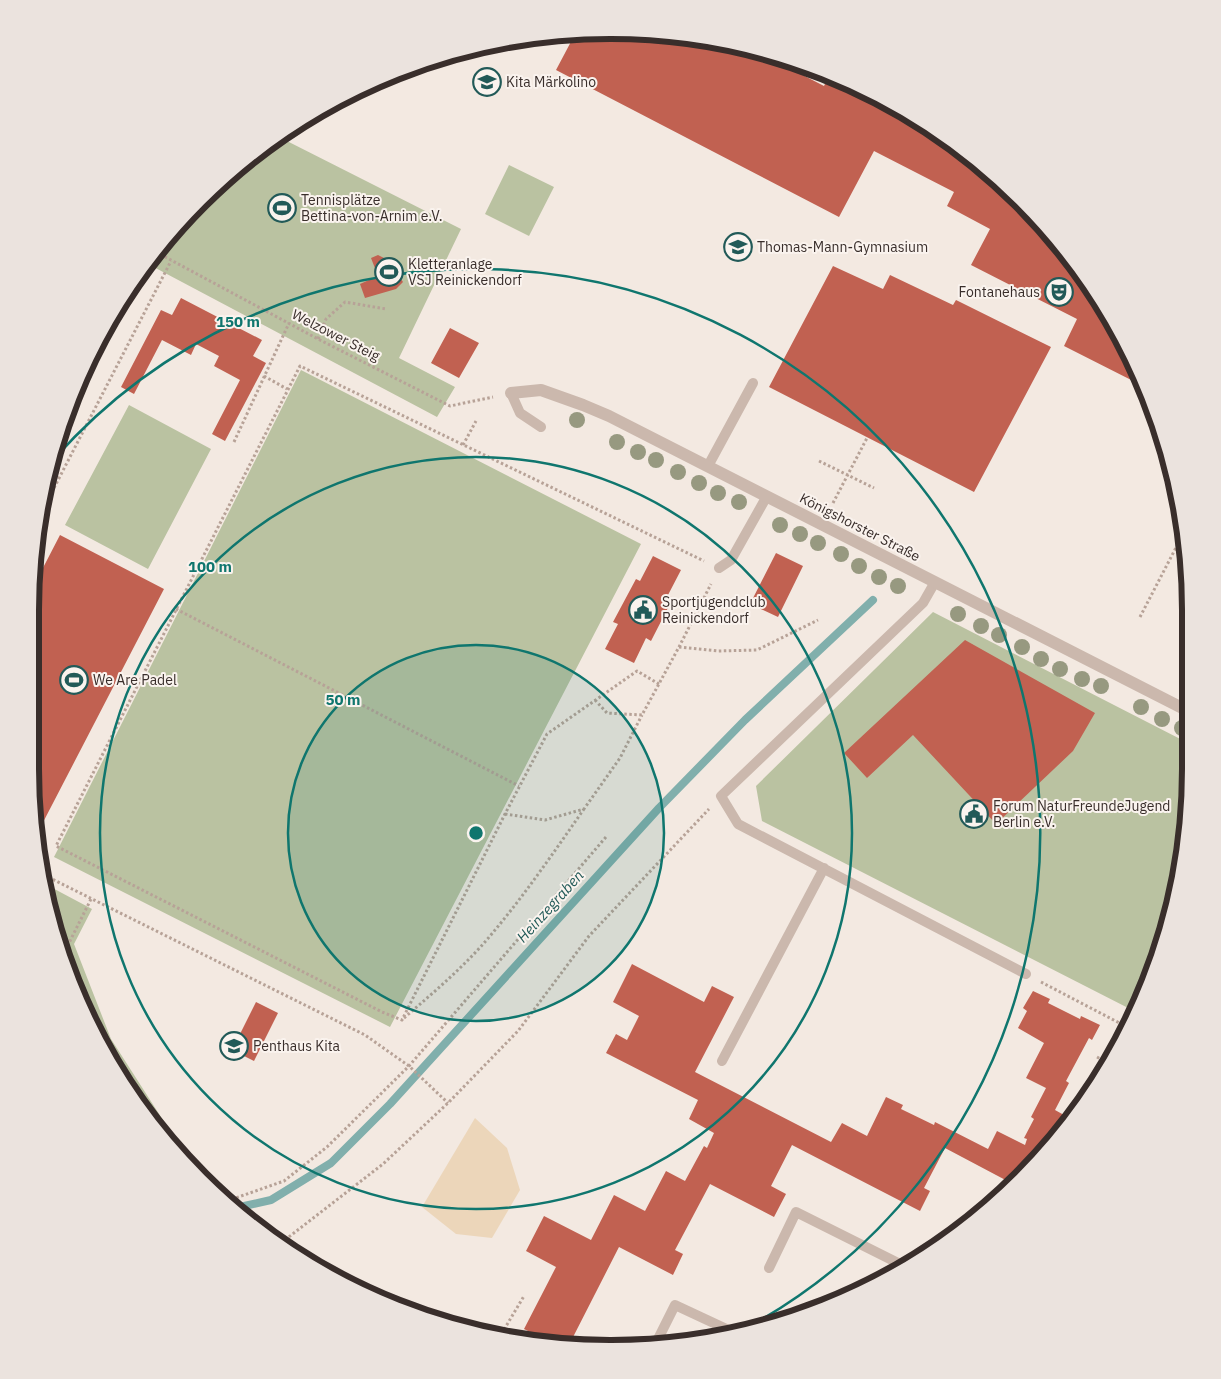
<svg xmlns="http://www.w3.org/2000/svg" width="1221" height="1379" font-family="'IBM Plex Sans',sans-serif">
<rect width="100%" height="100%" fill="#f3e9e1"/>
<path fill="#bac2a1" d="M279,137L461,229L399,358L455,387L437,417L148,264L174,228L257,150Z
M509,165L554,187L529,236L485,214Z
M301,370L641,544L390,1027L54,857Z
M129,405L211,449L148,569L65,525Z
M933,612L1190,744V807L1171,919L1136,1012L762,821L756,786Z
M45,884L92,909L74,944L111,1039L195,1170L174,1151L90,1026L50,918Z"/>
<path fill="#ecd6ba" d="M475,1118L507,1148L520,1190L492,1238L456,1234L422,1207Z"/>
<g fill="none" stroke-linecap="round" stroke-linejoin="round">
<path stroke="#81afac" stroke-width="8" d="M235,1208L271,1200L331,1163L390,1104L659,808L745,720L873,600"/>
</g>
<path fill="#c16151" d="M581,32L686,35L758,52L824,86L829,75L900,108L993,174L1071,257L1131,353L1143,386L1064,346L1077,319L971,265L990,229L947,206L954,192L874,151L839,217L556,70L574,36L578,38Z
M378,255L388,260L403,282L396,289L365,298L360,284L378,276L371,258Z
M833,266L883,289L890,275L953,305L956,300L1051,347L974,492L769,387Z
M181,298L262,340L253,356L266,363L225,441L212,434L240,380L214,366L219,356L196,344L191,355L162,340L134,394L121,387L161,310L172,315Z
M450,328L479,343L459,378L431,363Z
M60,535L164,589L38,832L30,769L31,591Z
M776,553L803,566L778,617L750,604Z
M653,556L681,570L668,595L673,598L651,641L646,638L634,663L605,649L618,624L613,622L636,579L640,581Z
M965,640L1095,713L1073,751L996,824L913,735L867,778L844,753Z
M632,964L704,1002L712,986L734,997L695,1072L831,1142L842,1123L867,1136L886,1097L903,1105L901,1109L934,1125L935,1122L988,1149L997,1131L1025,1145L1027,1139L1024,1138L1034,1119L1031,1117L1046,1088L1026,1078L1044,1043L1018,1028L1027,1011L1023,1008L1033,991L1050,999L1048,1003L1080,1019L1081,1016L1100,1025L1092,1040L1089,1038L1066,1081L1069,1083L1055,1110L1073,1120L1013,1184L945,1148L924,1188L930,1191L920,1211L792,1145L771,1186L786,1194L774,1217L710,1184L675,1250L683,1254L673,1275L619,1247L570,1343L541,1341L542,1338L524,1329L556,1267L526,1251L544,1216L591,1240L614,1195L645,1211L666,1171L685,1181L704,1146L707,1148L714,1133L689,1119L698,1100L606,1053L616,1034L627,1040L639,1016L613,1002Z
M256,1002L278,1013L254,1061L232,1050Z"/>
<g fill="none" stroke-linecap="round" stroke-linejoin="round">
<path stroke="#b7a297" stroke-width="3" stroke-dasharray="2.5 2.5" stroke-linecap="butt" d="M156,252L318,339L450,406L493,397
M318,339L326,319L345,302L386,309
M264,376L287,389
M234,442L289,323
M463,445L476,421
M819,461L874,488
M833,503L867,438
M38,519L171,261
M176,609L519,786
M1140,617L1183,534
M679,647L718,651L757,650L818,620
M659,684L637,671L547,734L505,814L402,1020L382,1012L56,846L300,366L704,561
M595,700L607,713L642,715L679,647L711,584
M505,814L545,820L584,809L620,758L642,715
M44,875L365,1035L409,1066L448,1103
M63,955L91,899
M1041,982L1129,1028
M404,1018C434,992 465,966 490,936C524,896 554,852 584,809
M1097,1057L1108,1063
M227,1201L284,1181L327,1147L409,1066L606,837
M281,1243L383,1164L448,1103L518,1031L589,936L709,809
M499,1338L524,1296"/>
<path stroke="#cbb8ad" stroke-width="10" d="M511,393L520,413L541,427
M708,466L753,383
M719,568L731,560L767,496
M935,582L923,603L721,796L738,824L1026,974
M722,1061L824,868
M769,1268L796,1212L906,1267
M654,1347L675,1305L735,1333"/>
<path stroke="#cbb8ad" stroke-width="12" d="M511,393L541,390L583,405L609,416L1190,712"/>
</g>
<g fill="#979980">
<circle cx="577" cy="420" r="8"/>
<circle cx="617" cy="442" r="8"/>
<circle cx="638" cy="452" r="8"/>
<circle cx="656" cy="460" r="8"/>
<circle cx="678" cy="472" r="8"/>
<circle cx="699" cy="483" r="8"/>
<circle cx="718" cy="493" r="8"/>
<circle cx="739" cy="502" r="8"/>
<circle cx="780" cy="525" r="8"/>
<circle cx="800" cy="534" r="8"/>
<circle cx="818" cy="543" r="8"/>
<circle cx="841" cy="554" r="8"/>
<circle cx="859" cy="566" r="8"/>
<circle cx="879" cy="577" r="8"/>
<circle cx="898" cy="586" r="8"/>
<circle cx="958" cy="614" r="8"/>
<circle cx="981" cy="626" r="8"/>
<circle cx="999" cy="635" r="8"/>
<circle cx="1022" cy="647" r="8"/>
<circle cx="1041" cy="659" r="8"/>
<circle cx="1060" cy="669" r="8"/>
<circle cx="1082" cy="679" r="8"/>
<circle cx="1101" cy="686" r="8"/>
<circle cx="1141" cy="707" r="8"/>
<circle cx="1162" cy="719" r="8"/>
<circle cx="1182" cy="728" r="8"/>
</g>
<circle cx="476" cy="833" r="188" fill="#0f766e" fill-opacity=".12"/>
<g fill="none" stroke="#0f766e" stroke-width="2.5">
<circle cx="476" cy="833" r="188"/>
<circle cx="476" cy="833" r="376"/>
<path d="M54 459A564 564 0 1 1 741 1331"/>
</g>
<defs>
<symbol id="school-ring" viewBox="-11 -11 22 22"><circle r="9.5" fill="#faf3ee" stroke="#225a58" stroke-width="1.5"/><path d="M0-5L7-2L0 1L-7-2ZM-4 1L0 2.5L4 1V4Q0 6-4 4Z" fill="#225a58"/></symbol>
<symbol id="stadium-ring" viewBox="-11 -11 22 22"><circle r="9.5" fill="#faf3ee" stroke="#225a58" stroke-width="1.5"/><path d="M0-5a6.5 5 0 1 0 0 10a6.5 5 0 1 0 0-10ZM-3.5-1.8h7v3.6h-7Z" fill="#225a58"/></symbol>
<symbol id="theatre-ring" viewBox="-11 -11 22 22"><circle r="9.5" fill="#faf3ee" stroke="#225a58" stroke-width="1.5"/><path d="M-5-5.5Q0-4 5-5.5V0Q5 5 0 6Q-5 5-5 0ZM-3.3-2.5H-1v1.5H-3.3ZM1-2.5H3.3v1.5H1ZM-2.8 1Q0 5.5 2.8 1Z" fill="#225a58"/></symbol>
<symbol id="civic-ring" viewBox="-11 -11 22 22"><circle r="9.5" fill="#faf3ee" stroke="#225a58" stroke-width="1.5"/><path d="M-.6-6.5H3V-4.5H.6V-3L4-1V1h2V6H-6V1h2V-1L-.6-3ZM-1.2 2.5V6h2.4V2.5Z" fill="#225a58"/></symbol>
</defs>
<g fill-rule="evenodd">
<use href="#school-ring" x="471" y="66" width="32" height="32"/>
<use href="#stadium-ring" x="266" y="192" width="32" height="32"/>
<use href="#school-ring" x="722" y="231" width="32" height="32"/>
<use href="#stadium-ring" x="373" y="256" width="32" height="32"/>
<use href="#theatre-ring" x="1043" y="276" width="32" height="32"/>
<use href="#civic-ring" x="627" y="594" width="32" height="32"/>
<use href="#stadium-ring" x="58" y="664" width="32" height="32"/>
<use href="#civic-ring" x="958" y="798" width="32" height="32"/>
<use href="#school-ring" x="218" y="1030" width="32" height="32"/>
</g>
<g text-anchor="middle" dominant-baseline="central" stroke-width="4" stroke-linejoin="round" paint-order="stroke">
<g font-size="14" fill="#392e2b" stroke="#faf3ee" text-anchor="start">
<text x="506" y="82">Kita Märkolino</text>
<text x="301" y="200">Tennisplätze<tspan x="301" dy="16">Bettina-von-Arnim e.V.</tspan></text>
<text x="757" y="247">Thomas-Mann-Gymnasium</text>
<text x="408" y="264">Kletteranlage<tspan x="408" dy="16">VSJ Reinickendorf</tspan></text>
<text x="1040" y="292" text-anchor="end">Fontanehaus</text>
<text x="662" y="602">Sportjugendclub<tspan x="662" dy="16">Reinickendorf</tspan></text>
<text x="93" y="680">We Are Padel</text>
<text x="993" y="806">Forum NaturFreundeJugend<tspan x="993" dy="16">Berlin e.V.</tspan></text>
<text x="253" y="1046">Penthaus Kita</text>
</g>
<g font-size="14" fill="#392e2b" stroke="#faf3ee">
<text transform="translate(336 335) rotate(27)">Welzower Steig</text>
<text transform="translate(860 527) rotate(27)">Königshorster Straße</text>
</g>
<g font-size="15" font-style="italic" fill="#225a58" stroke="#faf3ee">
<text transform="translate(550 906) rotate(-48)">Heinzegraben</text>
</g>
</g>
<path d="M0 0H1221V1379H0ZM610 39H611A571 571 0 0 1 1182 610V769A571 571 0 0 1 611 1340H610A571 571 0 0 1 39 769V610A571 571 0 0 1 610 39Z" fill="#ebe3de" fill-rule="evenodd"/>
<path fill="none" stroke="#392e2b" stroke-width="6" d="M610 39H611A571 571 0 0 1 1182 610V769A571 571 0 0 1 611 1340H610A571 571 0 0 1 39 769V610A571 571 0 0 1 610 39Z"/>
<circle cx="476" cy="833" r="8" fill="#0f766e" stroke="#faf3ee" stroke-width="2.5"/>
<g font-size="15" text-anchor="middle" font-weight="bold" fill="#0f766e" stroke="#faf3ee" stroke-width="4" stroke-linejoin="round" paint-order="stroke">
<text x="238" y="327">150 m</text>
<text x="210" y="572">100 m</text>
<text x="343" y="705">50 m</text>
</g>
</svg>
